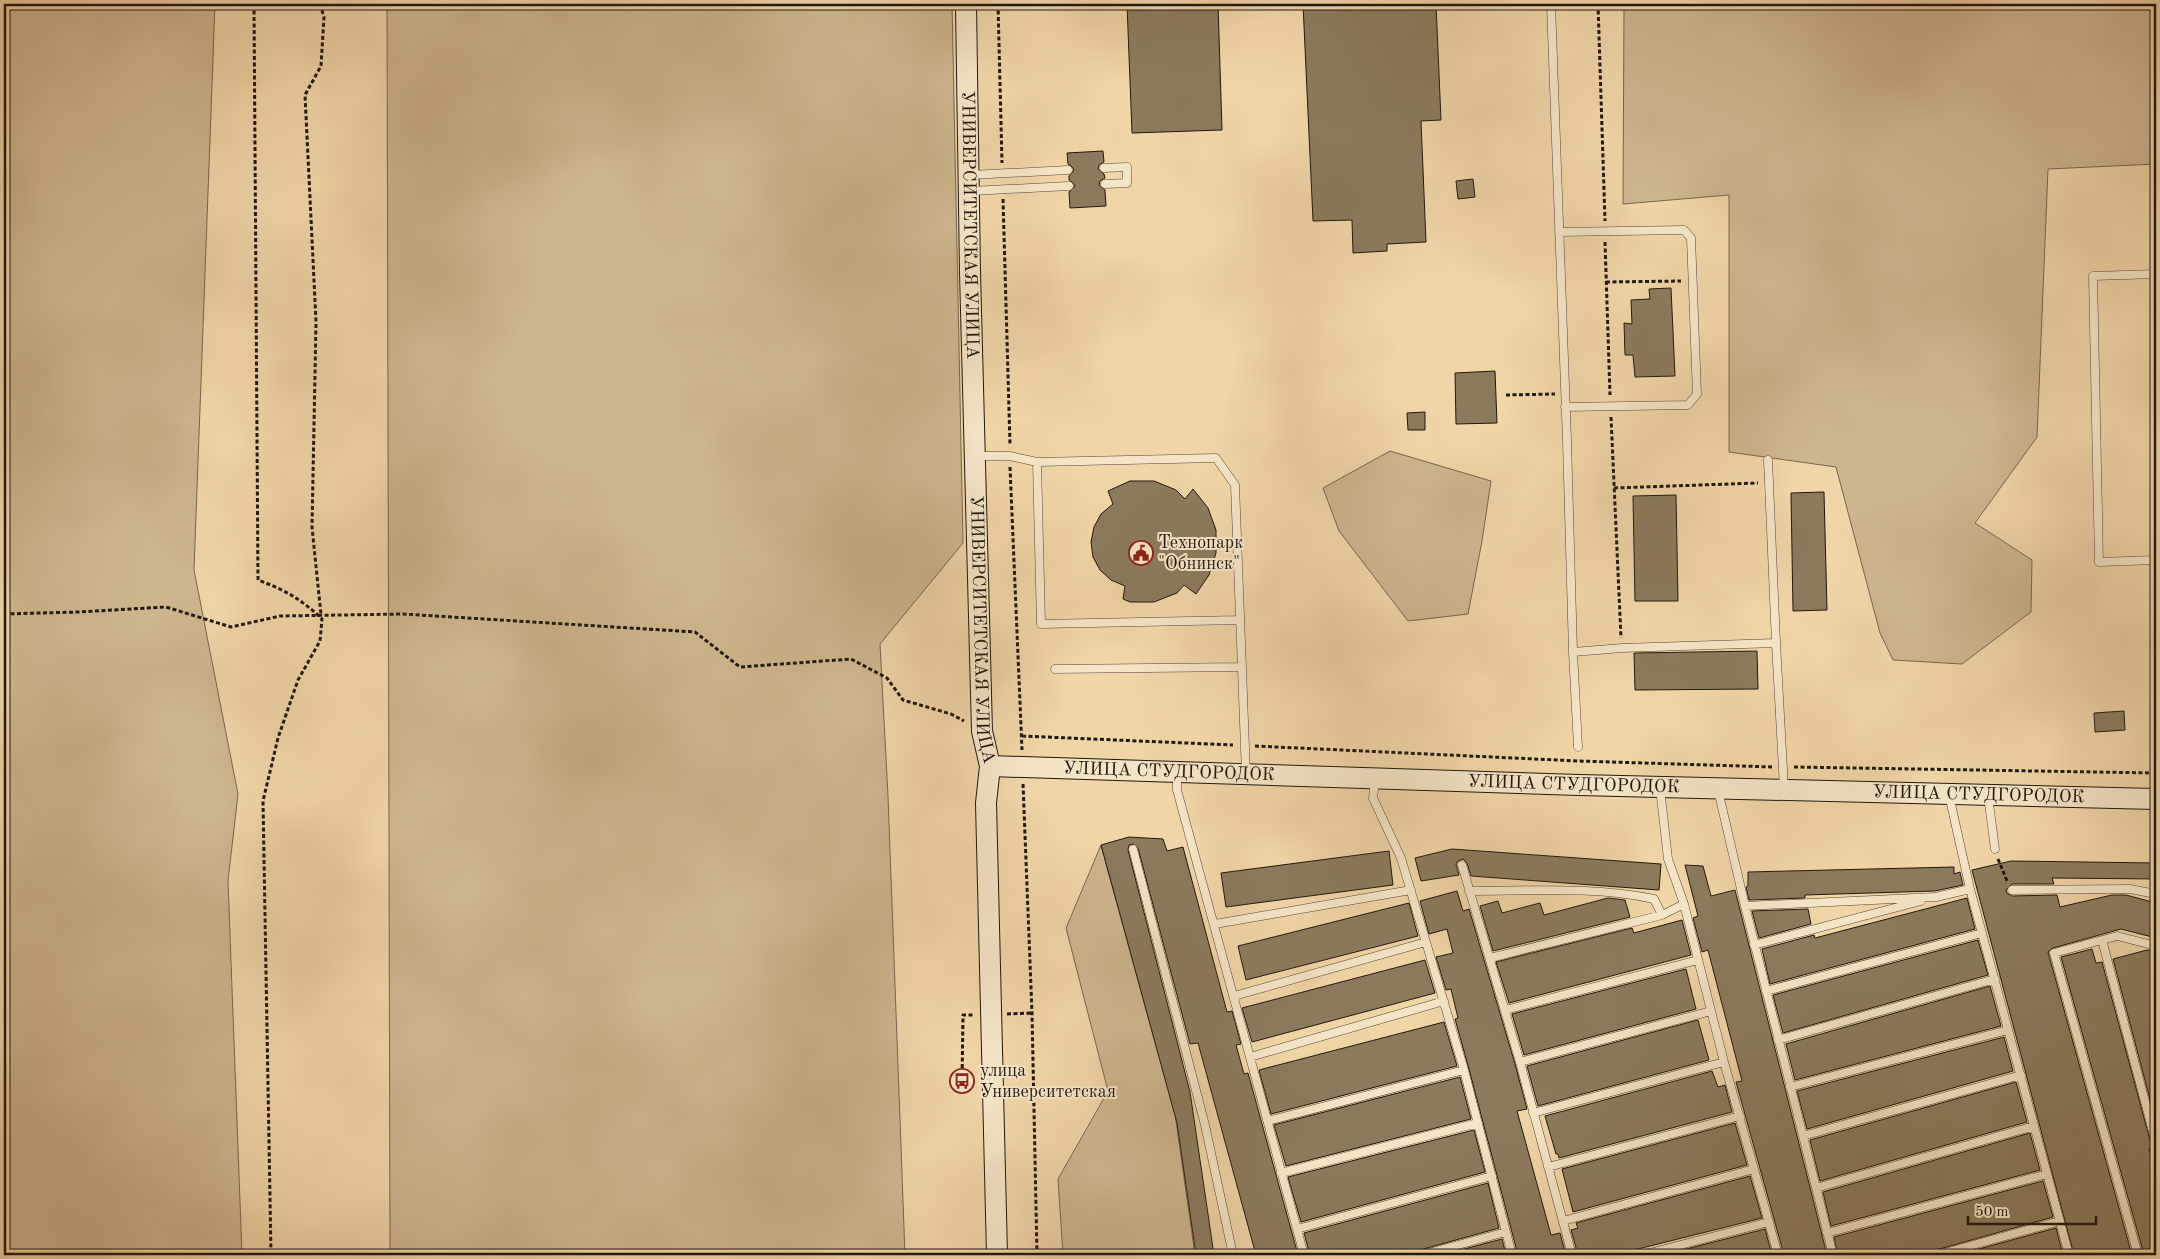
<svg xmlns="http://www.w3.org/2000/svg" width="2160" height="1259" font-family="'Old Standard TT',serif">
<rect width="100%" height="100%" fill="#f0d5a7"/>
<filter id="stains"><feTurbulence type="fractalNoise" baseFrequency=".004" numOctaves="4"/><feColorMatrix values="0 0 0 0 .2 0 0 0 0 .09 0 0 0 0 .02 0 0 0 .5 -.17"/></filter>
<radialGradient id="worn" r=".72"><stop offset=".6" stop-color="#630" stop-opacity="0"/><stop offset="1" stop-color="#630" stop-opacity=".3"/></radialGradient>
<path fill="#cdb58d" stroke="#76664d" d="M4,4H215L194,570L238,794L228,881L242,1255H4Z
M387,4H952L963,543L880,644L888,796L905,1255H390Z
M1624,4H2156V164L2048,169L2037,437L1975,523L2032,560L2031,612L1962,664L1893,660L1880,633L1836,467L1729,452V195L1623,204Z
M1390,451L1491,481L1482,541L1468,614L1408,621L1339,531L1323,488Z
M1101,845L1175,1114L1195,1255H1063L1058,1179L1108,1091L1066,928Z"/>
<path fill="#8c7a5d" stroke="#20180d" d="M1127,4H1218L1222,130L1132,133Z
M1303,4H1436L1441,120L1421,121L1426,242L1387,244V251L1353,253L1352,220L1313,221Z
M1103,151L1104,162L1099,165L1098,169L1104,174L1105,178L1100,181L1099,185L1105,190L1106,206L1070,208L1069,192L1075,186L1073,183L1069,180V176L1074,170L1072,167L1068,164L1067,153Z
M1473,179L1475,197L1458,199L1456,181Z
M1671,288L1675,376L1635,377L1633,355H1625L1624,323L1632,324L1631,300L1650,299L1649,289Z
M1495,371L1497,423L1456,424L1455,373Z
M1425,412V430H1408L1407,413Z
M1130,481H1154L1176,490L1185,499L1193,489L1208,508L1216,530V553L1209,575L1196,594L1184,585L1177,593L1154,602H1130L1123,599L1125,586L1111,580L1100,570L1093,557L1091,542L1094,527L1101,514L1113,504L1108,491Z
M1824,492L1827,610L1793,611L1791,493Z
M1676,495L1678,601H1635L1633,496Z
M1757,651L1758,689L1635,690L1634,653Z
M2124,711L2125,730L2095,732L2094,713Z
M1129,837L1163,839L1167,851L1183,847L1227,1012L1232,1011L1241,1044L1236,1045L1244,1074L1248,1073L1298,1255H1256L1198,1043L1190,1044L1138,848L1132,844L1129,845L1128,850L1190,1092L1214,1255H1196L1177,1123L1101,845Z
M1452,849L1661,864L1659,890L1471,876L1467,863L1463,859L1458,861L1456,864L1459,875L1421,881L1415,858Z
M1389,851L1393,885L1226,907L1221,873Z
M2011,861L2156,863V879L2052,878L2054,884H2012L2006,890L2007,893L2012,896L2057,895L2060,907L2112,895H2126L2156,903V938L2121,929L2053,948L2048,952L2132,1255H2074L1972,870Z
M1685,865L1703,866L1711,896L1735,890L1827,1255H1784L1736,1082L1742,1081L1708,950L1702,952L1693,918L1698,916Z
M1954,867V874L1960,872L1963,885L1935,891L1805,895V898L1749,900L1746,887L1748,886V872Z
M1457,891L1463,911L1469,909L1515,1064L1527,1109L1517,1111L1551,1235L1560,1233L1566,1255H1518L1469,1069L1455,1019L1458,1018L1451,989L1446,990L1436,957L1453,953L1447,929L1429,934L1420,901Z
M1608,898L1625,900L1630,917L1493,951L1480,906L1498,901L1502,913L1540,903L1544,915Z
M1967,898L1975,929L1770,984L1762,949L1814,935L1815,938Z
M1409,903L1418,936L1246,980L1238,946Z
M1808,909L1811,924L1759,938L1752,911Z
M1682,920L1691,955L1509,1003L1496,962L1632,928L1634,933Z
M1978,940L1988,975L1783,1033L1773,995Z
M2092,949L2096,963L2102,962L2151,1144L2155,1148L2149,1149L2156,1175V1255H2144L2061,957Z
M2147,950L2152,951L2156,967V1122L2113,959Z
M1425,960L1435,993L1252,1042L1242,1008Z
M1686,969L1696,1009L1524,1055L1512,1014Z
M1990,986L2001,1026L1795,1080L1786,1044Z
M1698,1020L1709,1060L1538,1106L1527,1066Z
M1444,1022L1457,1066L1271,1114L1259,1070Z
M2004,1037L2013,1071L1807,1129L1797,1091Z
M1712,1071L1718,1087L1725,1085L1732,1112L1559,1158L1558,1154H1556L1545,1116Z
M1460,1077L1471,1119L1286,1166L1274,1125Z
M2016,1082L2027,1122L1820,1181L1810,1140Z
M1735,1123L1747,1165L1573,1212L1562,1169Z
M1474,1130L1485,1172L1301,1222L1288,1177Z
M2030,1133L2040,1170L1831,1226L1823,1192Z
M1750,1176L1762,1218L1614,1255H1578L1571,1230L1578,1228L1576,1223Z
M2043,1181L2053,1217L1936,1250L1932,1255H1917L1916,1252L1903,1255H1838L1834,1237Z
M1488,1183L1499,1228L1420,1250L1416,1255H1409L1408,1249L1385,1255H1310L1304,1233Z
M2056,1228L2063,1255H1957Z
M1765,1229L1772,1255H1663Z
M1502,1239L1506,1255H1442Z"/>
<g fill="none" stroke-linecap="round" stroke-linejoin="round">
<defs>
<path id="lane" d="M1551,4L1567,441L1573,652L1578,747
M1104,168L1127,167V183L1105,184
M970,175L1068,170
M971,191L1069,186
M1559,232L1684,230L1691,238L1697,394L1688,405L1565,407
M2156,274L2093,276L2099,562L2156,560
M975,456H1010L1037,462
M1240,620L1041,624L1037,462L1216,458L1235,485L1246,774
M1776,643L1784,788
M1573,652L1622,648L1776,643L1768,460
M1055,669L1242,667
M1177,773V790L1304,1255
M1375,780L1373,798L1401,858L1464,1070L1512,1255
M1660,788L1668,859L1684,904L1724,1062L1778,1255
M1718,790L1745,906L1936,897L1970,889L1949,795
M1988,796L1995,849
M1133,849L1205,1125L1233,1255
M1462,865L1520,1062L1572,1255
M1970,889L2069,1255
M2012,890L2130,889L2156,894
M1469,891C1530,891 1594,886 1654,899L1662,915
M1745,906L1833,1255
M1215,924L1411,890
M2102,940L2156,1143
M1754,945L1921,901
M1490,958L1662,915L1684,904
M1766,991L1982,933
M1234,996L1426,942
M1505,1010L1698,960
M1778,1040L1995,979
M1250,1057L1444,1001
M1520,1062L1711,1011
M1790,1087L2008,1030
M1533,1113L1724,1062
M1268,1121L1464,1070
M1803,1136L2021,1075
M1548,1167L1740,1116
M1281,1173L1478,1123
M1816,1188L2034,1126
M1563,1221L1754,1169
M1297,1229L1492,1176
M1827,1233L2047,1174
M1421,1255L1506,1232
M1642,1255L1769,1222
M1937,1255L2060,1221
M2138,1255L2054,953L2117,936L2156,946"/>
<g id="secondary">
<path id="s1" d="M966,4L970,272L982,731L990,766L986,803L997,1255"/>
<path id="s2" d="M990,766L1579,785L2156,799"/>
</g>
</defs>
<use href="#lane" stroke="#544734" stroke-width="9"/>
<use href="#secondary" stroke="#20180d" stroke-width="22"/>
<path stroke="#20180d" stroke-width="3" stroke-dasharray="4 2.5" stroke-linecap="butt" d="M254,4L258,580C285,590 301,599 322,619L320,641L298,680L278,738L263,801L271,1255
M320,4L324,17L321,66L305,95L316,322L312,527L321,615
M998,4L1002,163
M1598,4L1605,221
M1003,199L1010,445
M1605,242L1610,395
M1606,282L1681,281
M1506,395L1555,394
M1611,417L1621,638
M1010,467L1022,750
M1614,488L1758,483
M4,614L78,612L166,607L231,627L280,616L403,614L695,632L740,667L851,659L887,678L903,700L951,714L964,721
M1022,736L1233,745
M1255,746L1578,761L1773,767
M1794,767L2156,773
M1023,784L1032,1013L1037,1255
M1998,859L2007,881
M1007,1014L1032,1013
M962,1081L963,1015H973"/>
<use href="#lane" stroke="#f5e4c6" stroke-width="8"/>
<use href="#secondary" stroke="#f5e4c6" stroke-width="20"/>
</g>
<defs>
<symbol id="civic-ring" viewBox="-11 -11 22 22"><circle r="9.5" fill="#f5e4c6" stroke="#8f2418" stroke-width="1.5"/><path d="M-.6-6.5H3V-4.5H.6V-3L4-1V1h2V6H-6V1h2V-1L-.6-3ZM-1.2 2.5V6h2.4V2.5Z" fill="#8f2418"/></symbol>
<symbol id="bus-ring" viewBox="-11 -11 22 22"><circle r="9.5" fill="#f5e4c6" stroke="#8f2418" stroke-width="1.5"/><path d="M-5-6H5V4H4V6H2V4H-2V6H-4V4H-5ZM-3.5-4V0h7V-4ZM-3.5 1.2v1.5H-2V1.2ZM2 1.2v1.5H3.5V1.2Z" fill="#8f2418"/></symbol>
</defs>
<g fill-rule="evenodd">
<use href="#civic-ring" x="1127" y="539" width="28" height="28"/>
<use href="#bus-ring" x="948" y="1067" width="28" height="28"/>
</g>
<g text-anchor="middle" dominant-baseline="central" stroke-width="4" stroke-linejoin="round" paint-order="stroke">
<g font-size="18" fill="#20180d" stroke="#f5e4c6">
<text stroke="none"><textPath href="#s1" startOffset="221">УНИВЕРСИТЕТСКАЯ УЛИЦА</textPath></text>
<text stroke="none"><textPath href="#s1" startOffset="626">УНИВЕРСИТЕТСКАЯ УЛИЦА</textPath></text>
<text stroke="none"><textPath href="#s2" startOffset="179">УЛИЦА СТУДГОРОДОК</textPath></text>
<text stroke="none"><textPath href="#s2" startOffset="584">УЛИЦА СТУДГОРОДОК</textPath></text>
<text stroke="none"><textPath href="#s2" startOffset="989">УЛИЦА СТУДГОРОДОК</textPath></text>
</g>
<g font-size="18" fill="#20180d" stroke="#f5e4c6" text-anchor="start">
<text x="1158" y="543">Технопарк<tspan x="1158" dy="21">"Обнинск"</tspan></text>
<text x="980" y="1071">улица<tspan x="980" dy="21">Университетская</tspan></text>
</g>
</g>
<rect width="2160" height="1259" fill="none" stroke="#f0d5a7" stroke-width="20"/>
<rect x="5" y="5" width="2150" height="1249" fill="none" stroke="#20180d" stroke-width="2.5"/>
<rect x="10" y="10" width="2140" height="1239" fill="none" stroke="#20180d"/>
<path d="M1968 1216v8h128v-8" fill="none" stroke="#20180d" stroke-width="2.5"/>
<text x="1975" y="1216" font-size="15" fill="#20180d" stroke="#f5e4c6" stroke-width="4" paint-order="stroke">50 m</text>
<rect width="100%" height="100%" filter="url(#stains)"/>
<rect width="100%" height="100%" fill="url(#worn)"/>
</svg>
